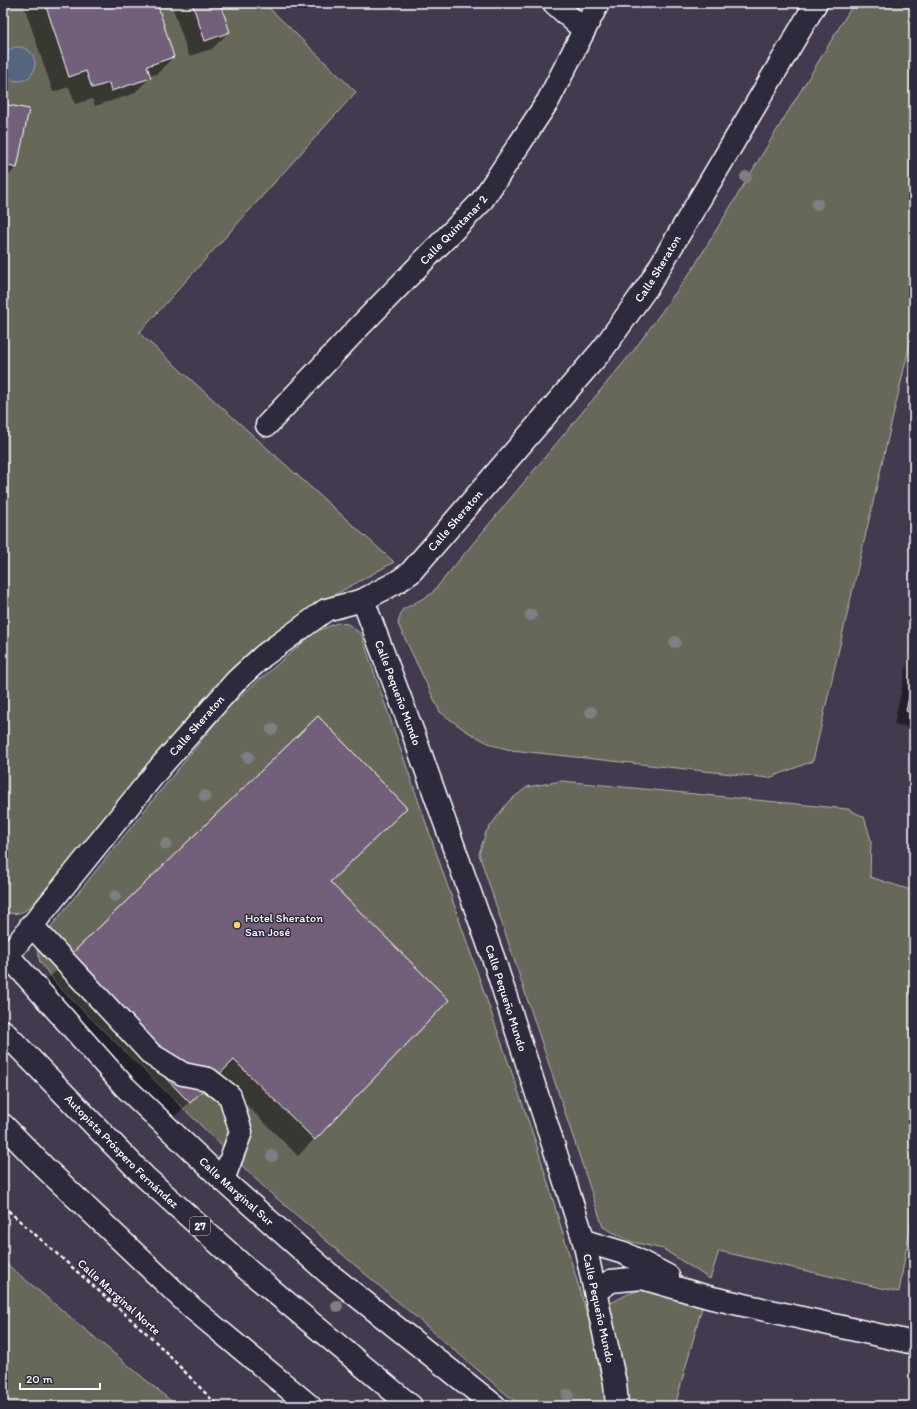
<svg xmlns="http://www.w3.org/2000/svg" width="917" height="1409" font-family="Itim,sans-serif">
<rect width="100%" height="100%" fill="#433a4f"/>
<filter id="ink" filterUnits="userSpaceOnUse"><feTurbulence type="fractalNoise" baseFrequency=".025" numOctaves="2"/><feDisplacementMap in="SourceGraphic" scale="8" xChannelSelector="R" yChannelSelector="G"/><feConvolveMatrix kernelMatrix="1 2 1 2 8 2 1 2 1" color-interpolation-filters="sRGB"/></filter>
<g filter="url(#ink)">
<path fill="#67685a" stroke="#b3b4ac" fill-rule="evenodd" d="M3,3H264L356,92L139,333L394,562L311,608L258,644L205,697L45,890C32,904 24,920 3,911Z
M854,3H914V326L813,761L769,778L511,750L492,745L466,731L440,712L398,624L402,610L431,594L634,350L692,270Z
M337,623L348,624L361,634L537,1146L596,1345L610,1406H520L267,1190L58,986L40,962L36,945L229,706L315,632ZM318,716L407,808L330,882L449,1000L315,1140L234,1060L58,967Z
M562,781L848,809L864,817L871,840L870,877L914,891V1203L899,1292L719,1251L710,1279L663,1249L632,1242L603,1227L479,854L486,832L508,802L527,787Z
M3,1261L177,1406H3Z
M650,1287L704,1300L675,1406H629L625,1377L607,1305L628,1294Z"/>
<path fill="#52667d" stroke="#97a3b1" d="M1 64a17 17 0 1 1 34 0a17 17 0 1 1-34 0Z"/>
<path fill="#0007" d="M23,3H156L173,57L157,74L149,76L150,78L133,94L95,106L92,99L75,104L69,87L53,92Z
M171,3H219L229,32L212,49L189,56Z
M3,105L16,168L3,181Z
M914,631V728L894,724Z
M59,968L447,1000L298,1156L217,1076L173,1118L42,984Z"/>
<path fill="#72607a" stroke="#fff" d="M45,3H157L174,57L147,66L151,78L111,91L109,83L92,88L86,71L69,77Z
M192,3H220L230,32L205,41Z
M3,104L29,109L17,168L3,165Z
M914,674V713L906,711Z
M318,716L407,808L330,882L449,1000L315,1140L234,1060L190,1103L58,967Z"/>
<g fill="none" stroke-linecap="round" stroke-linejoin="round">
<defs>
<g id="minor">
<path d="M554,3L584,30"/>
<path id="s1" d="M267,425L359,327L481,202L548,101L598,3"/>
<path id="s2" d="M363,600L412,730L494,960L584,1241L615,1383L617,1406"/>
<path d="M31,925L152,1055L183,1074L208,1079L230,1096L241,1132L223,1180"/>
<path id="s3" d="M3,950L125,1087L223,1180L328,1273L495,1406"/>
<path id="s4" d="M8,955L161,766L236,681L263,656L326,610L363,600L397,582L410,573L603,349L650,283L816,3"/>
<path d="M584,1241L624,1253L668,1276"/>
<path d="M596,1291L611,1281L642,1278L708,1297L914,1343"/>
</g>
<g id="highway">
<path id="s5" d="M3,1031L145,1177L249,1271L411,1406"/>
<path d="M3,1125L45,1168L192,1308L310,1406"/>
</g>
</defs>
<use href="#minor" stroke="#fff" stroke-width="25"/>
<use href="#highway" stroke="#fff" stroke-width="25"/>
<path stroke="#fff" stroke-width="2.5" stroke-dasharray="4 3" stroke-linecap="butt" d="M3,1206L152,1338L218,1406"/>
<use href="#minor" stroke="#2f2a3d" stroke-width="22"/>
<use href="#highway" stroke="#2f2a3d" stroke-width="22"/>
</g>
<g fill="#817d82">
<circle cx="746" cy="177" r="6"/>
<circle cx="817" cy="204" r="6"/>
<circle cx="531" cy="615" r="6"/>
<circle cx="675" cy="642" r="6"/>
<circle cx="591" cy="712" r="6"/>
<circle cx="272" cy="729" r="6"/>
<circle cx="248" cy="757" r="6"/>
<circle cx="205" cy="796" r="6"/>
<circle cx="166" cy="844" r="6"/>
<circle cx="115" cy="896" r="6"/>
<circle cx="272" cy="1156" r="6"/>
<circle cx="337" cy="1306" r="6"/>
<circle cx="568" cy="1395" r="6"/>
</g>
</g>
<circle fill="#ffd166" stroke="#2f2a3d" stroke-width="1.5" cx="237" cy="925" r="4"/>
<g text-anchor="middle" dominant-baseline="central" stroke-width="3" stroke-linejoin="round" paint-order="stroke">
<rect fill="#2f2a3d" stroke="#c1bfc5" stroke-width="1" x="190" y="1217" width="20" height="18" rx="3"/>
<g font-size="11" font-weight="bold" fill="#fff">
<text x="200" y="1226">27</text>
</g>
<g font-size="12" fill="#fff" stroke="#2f2a3d">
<text stroke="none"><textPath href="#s1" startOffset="270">Calle Quintanar 2</textPath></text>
<text stroke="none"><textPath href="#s4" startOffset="957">Calle Sheraton</textPath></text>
<text stroke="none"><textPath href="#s4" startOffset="633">Calle Sheraton</textPath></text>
<text stroke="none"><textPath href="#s2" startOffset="99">Calle Pequeño Mundo</textPath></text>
<text stroke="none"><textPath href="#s4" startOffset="297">Calle Sheraton</textPath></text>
<text stroke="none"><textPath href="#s2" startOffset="423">Calle Pequeño Mundo</textPath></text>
<text stroke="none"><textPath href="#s5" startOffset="169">Autopista Próspero Fernández</textPath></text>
<text stroke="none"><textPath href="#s3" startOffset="336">Calle Marginal Sur</textPath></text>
<text transform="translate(119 1297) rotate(42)">Calle Marginal Norte</text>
<text stroke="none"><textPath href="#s2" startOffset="747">Calle Pequeño Mundo</textPath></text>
</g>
<g font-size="12" fill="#fff" stroke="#2f2a3d" text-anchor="start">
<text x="245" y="918">Hotel Sheraton<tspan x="245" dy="14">San José</tspan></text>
</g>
</g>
<rect width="917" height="1409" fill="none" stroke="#2f2a3d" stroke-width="16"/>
<rect x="8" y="8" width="901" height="1393" fill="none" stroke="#fff" stroke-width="1.5" filter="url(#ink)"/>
<path d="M20 1383v6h80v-6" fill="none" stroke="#ffffff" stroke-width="2"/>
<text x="26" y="1383" font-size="12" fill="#ffffff" stroke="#2f2a3d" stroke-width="3" paint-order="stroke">20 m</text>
</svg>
